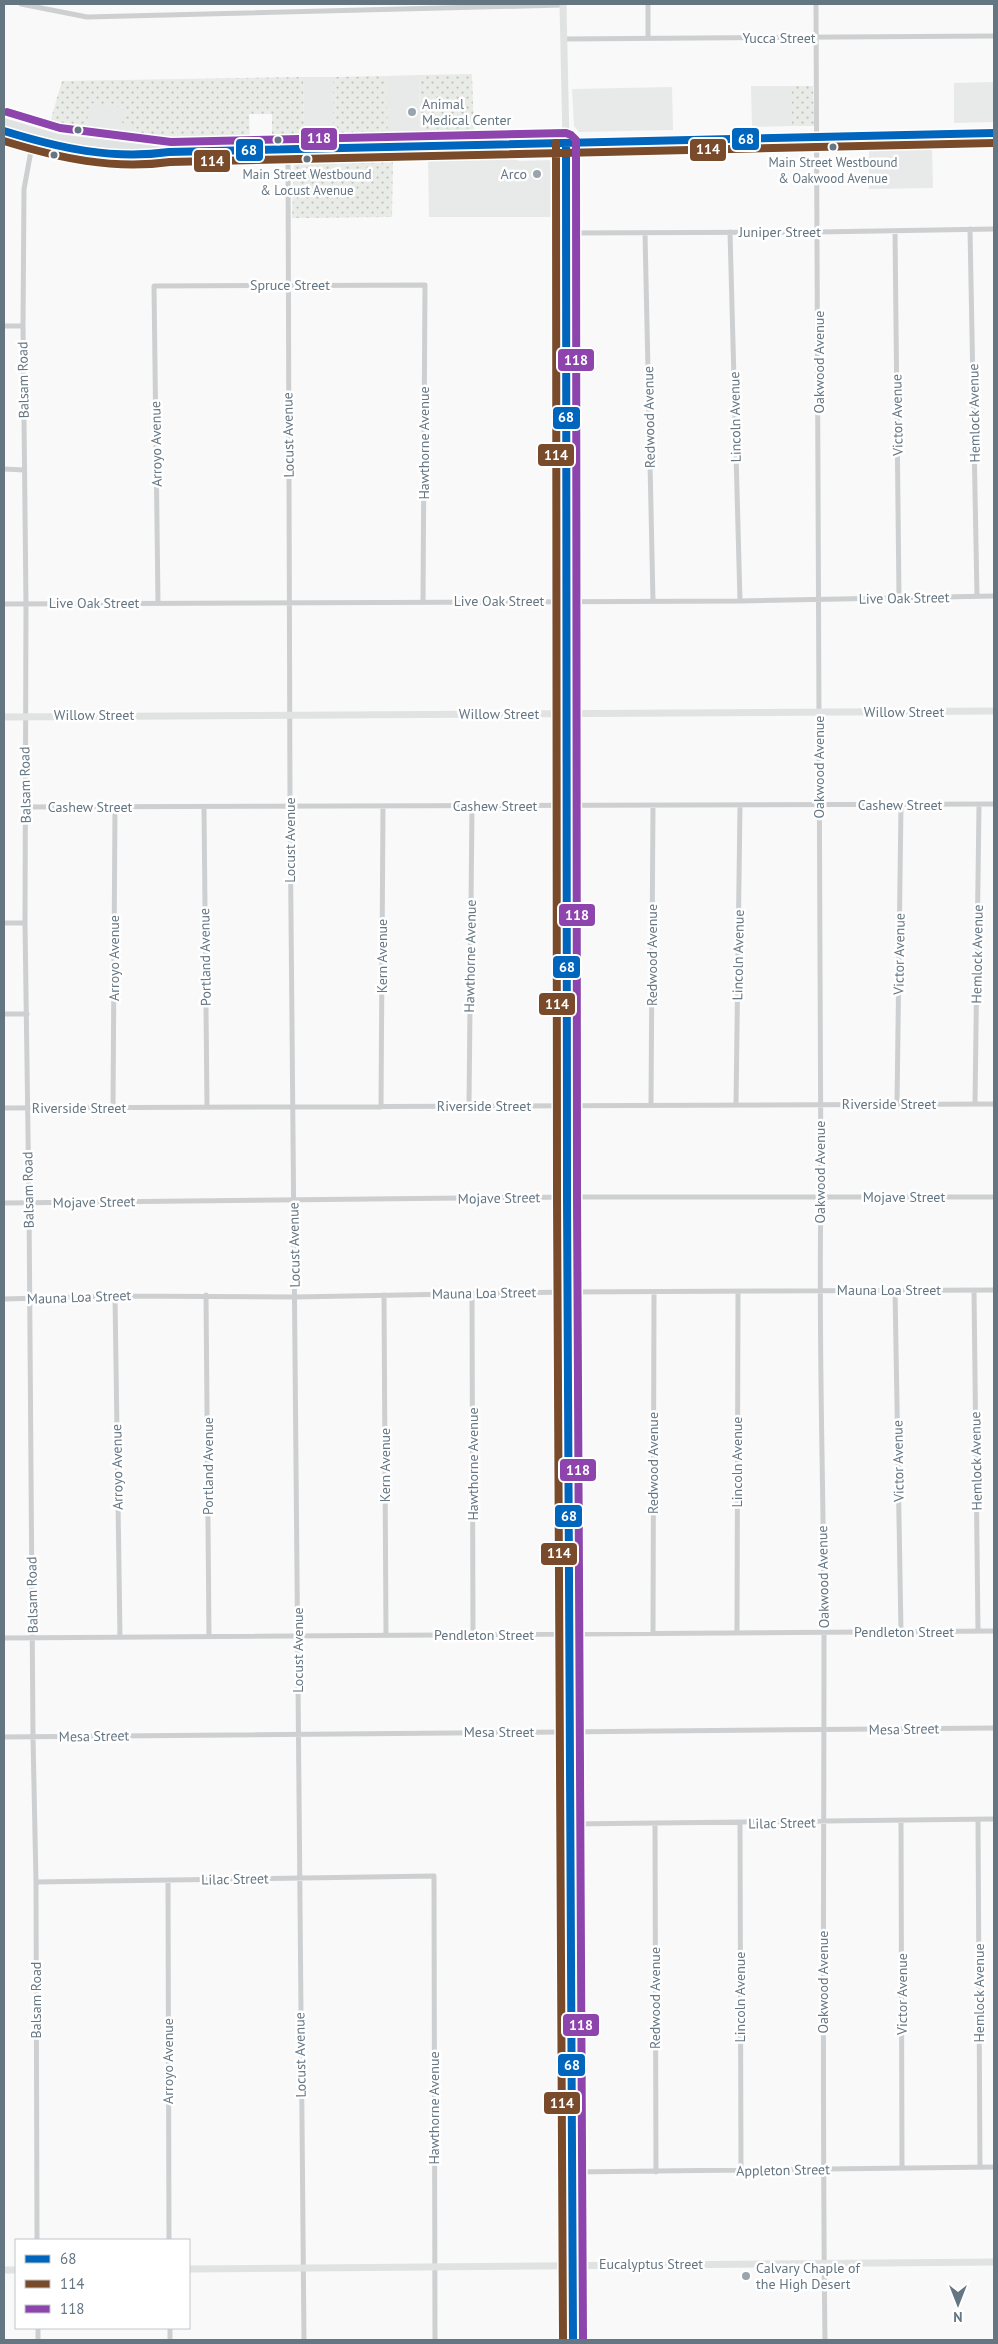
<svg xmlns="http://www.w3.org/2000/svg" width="998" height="2344" font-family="'PT Sans',sans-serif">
<defs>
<pattern id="grass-dots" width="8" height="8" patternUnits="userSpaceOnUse" patternTransform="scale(1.25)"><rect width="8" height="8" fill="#e8ebe6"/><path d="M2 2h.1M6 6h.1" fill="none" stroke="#c0c3c0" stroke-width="1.8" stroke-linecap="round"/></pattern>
</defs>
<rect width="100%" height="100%" fill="#f9f9f9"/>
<path fill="#e8e9e9" d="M419,75L420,135H388L386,76Z
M303,77H333V137L304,138Z
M994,82V122L954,123V83Z
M751,86H792V126L752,127Z
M672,87L673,130L579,132L574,126L572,89Z
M91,102L125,108L136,125L135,141L84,134Z
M869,146H932L933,188L869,189Z
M495,154L520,161L549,160L554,164L555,211L560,217H429L428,157Z"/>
<path fill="url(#grass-dots)" d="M472,74L474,136L420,135L419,75Z
M386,76L388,135L333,137V77Z
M303,77L304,138L272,141V114H249L250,142L145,144L135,141L136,125L122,123L125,108L91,103L84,134L48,129L62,81Z
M792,86H813L814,126H792Z
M393,157L392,217L292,218L294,161Z"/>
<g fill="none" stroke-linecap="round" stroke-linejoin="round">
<path stroke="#cecfd0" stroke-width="5" d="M21,4L87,17L563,5
M816,4L821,1197C818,1342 824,1488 824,1633C824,1869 822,2105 825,2340
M648,38V4
M564,39L994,36
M33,140L24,189L23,326L26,604L25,923L29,1203L33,1737L36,1882L37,2240
M288,149L290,806L304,2340
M970,229L977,596
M895,231L899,598
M730,232L740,601
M565,233L818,232L994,229
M645,233L653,601
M4,326H23
M4,469L24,470
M158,603L154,286L425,285L423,601
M4,604L740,601L994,596
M26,807L994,804
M204,807L207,1107
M4,923H25
M4,1014H27
M897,1104L901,805
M975,1104L979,805
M651,1105L653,805
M736,1105L740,805
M469,1106L472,806
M381,1107L383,806
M4,1108L994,1104
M113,1108L115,807
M4,1203L567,1197H994
M895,1290L901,1632
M974,1290L978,1631
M472,1293L473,1635
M206,1295L209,1637
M384,1295L386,1635
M115,1296L120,1637
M4,1299L115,1296L295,1297L567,1292L994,1290
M737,1633L738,1291
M653,1634L654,1293
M4,1638L994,1631
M4,1737L994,1728
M978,1819L980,2167
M901,1821L902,2168
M740,1823L741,2171
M570,1824L994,1819
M655,1824L656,2172
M168,1881L169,2240
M36,1882L434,1876L435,2340
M572,2172L994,2167
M38,2328V2340
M170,2328V2340"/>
<path stroke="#e1e2e2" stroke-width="7" d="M563,4L566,143L567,1197L573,2340
M4,717L994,711
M189,2269L994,2262
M4,2270H16"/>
<path stroke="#e1e2e2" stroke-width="8" d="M4,122L58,138L163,151
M4,131C55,147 115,163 169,152L994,133"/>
<defs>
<path id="bus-1" d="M4,131C59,148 112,160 169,152L994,133
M566,143L567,1197L573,2340"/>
<path id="bus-2" d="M4,141C59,158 112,170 170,162L994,143
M556,143L557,1197L563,2340"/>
<path id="bus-3" d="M7,112L60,128L171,142L566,133L571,135L576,140L577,1197L583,2340"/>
</defs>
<use href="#bus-1" stroke="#fff" stroke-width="11"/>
<use href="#bus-2" stroke="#fff" stroke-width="11"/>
<use href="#bus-3" stroke="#fff" stroke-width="11"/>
<use href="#bus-1" stroke="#0065bd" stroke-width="8"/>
<use href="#bus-2" stroke="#7a4b2a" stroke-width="8"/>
<use href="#bus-3" stroke="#8e44ad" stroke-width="8"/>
</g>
<g fill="#99a4ac" stroke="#fff" stroke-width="2">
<circle cx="412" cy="112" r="5"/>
<circle cx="537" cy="174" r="5"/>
<circle cx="746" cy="2276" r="5"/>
</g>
<g fill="#657683" stroke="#fff" stroke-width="2">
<circle cx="78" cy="130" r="4.5"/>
<circle cx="278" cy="140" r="4.5"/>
<circle cx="833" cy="147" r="4.5"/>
<circle cx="54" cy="155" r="4.5"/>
<circle cx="307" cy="159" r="4.5"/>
</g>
<g text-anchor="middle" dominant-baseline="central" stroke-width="5" stroke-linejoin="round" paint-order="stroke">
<g font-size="13" fill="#657683" stroke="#fff">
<text x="833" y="162">Main Street Westbound<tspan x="833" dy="16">&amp; Oakwood Avenue</tspan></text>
<text x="307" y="174">Main Street Westbound<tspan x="307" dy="16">&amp; Locust Avenue</tspan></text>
</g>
<g font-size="14" fill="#657683" stroke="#fff">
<text x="779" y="38">Yucca Street</text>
<text x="780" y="232">Juniper Street</text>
<text x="290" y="285">Spruce Street</text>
<text transform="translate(819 362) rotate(-90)">Oakwood Avenue</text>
<text transform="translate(23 380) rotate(-91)">Balsam Road</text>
<text transform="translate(974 413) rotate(-91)">Hemlock Avenue</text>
<text transform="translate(897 415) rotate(-91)">Victor Avenue</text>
<text transform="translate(649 417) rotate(-91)">Redwood Avenue</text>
<text transform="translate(735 417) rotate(-91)">Lincoln Avenue</text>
<text transform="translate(288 435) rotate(-91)">Locust Avenue</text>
<text transform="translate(424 443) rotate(-90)">Hawthorne Avenue</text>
<text transform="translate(156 444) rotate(-91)">Arroyo Avenue</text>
<text transform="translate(904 598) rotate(-1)">Live Oak Street</text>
<text x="499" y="601">Live Oak Street</text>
<text x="94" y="603">Live Oak Street</text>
<text x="904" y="712">Willow Street</text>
<text x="499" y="714">Willow Street</text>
<text x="94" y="715">Willow Street</text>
<text transform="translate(819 767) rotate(-90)">Oakwood Avenue</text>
<text transform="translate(25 785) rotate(-91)">Balsam Road</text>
<text x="900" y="805">Cashew Street</text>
<text x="495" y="806">Cashew Street</text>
<text x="90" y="807">Cashew Street</text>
<text transform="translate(290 840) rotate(-90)">Locust Avenue</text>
<text transform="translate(899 954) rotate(-89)">Victor Avenue</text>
<text transform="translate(977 954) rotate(-89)">Hemlock Avenue</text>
<text transform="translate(652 955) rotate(-90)">Redwood Avenue</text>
<text transform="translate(738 955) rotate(-89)">Lincoln Avenue</text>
<text transform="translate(382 956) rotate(-90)">Kern Avenue</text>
<text transform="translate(470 956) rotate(-89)">Hawthorne Avenue</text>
<text transform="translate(205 957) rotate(-91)">Portland Avenue</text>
<text transform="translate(114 958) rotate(-90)">Arroyo Avenue</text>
<text x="889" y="1104">Riverside Street</text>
<text x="484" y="1106">Riverside Street</text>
<text x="79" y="1108">Riverside Street</text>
<text transform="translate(820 1172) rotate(-90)">Oakwood Avenue</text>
<text transform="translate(28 1190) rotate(-91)">Balsam Road</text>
<text x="904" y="1197">Mojave Street</text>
<text transform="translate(499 1198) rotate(-1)">Mojave Street</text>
<text transform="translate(94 1202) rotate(-1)">Mojave Street</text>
<text transform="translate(294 1245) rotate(-91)">Locust Avenue</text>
<text x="889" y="1290">Mauna Loa Street</text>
<text transform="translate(484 1293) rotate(-1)">Mauna Loa Street</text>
<text transform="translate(79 1297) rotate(-2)">Mauna Loa Street</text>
<text transform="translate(898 1461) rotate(-91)">Victor Avenue</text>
<text transform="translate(976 1461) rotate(-91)">Hemlock Avenue</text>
<text transform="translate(737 1462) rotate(-90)">Lincoln Avenue</text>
<text transform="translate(653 1463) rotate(-90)">Redwood Avenue</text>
<text transform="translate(473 1464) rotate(-90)">Hawthorne Avenue</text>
<text transform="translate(385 1465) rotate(-90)">Kern Avenue</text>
<text transform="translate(208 1466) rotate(-90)">Portland Avenue</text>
<text transform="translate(117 1467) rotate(-91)">Arroyo Avenue</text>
<text transform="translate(823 1577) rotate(-91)">Oakwood Avenue</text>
<text transform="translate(32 1595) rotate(-91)">Balsam Road</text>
<text x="904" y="1632">Pendleton Street</text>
<text x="484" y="1635">Pendleton Street</text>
<text transform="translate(298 1650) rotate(-90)">Locust Avenue</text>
<text transform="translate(904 1729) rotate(-1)">Mesa Street</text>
<text x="499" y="1732">Mesa Street</text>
<text transform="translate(94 1736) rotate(-1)">Mesa Street</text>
<text transform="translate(782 1823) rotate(-1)">Lilac Street</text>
<text transform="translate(235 1879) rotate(-1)">Lilac Street</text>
<text transform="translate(823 1982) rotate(-90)">Oakwood Avenue</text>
<text transform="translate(979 1993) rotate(-90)">Hemlock Avenue</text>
<text transform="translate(902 1994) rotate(-90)">Victor Avenue</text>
<text transform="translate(740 1997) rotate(-90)">Lincoln Avenue</text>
<text transform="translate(655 1998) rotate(-90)">Redwood Avenue</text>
<text transform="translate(36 2000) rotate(-90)">Balsam Road</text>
<text transform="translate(300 2055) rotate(-91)">Locust Avenue</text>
<text transform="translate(168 2061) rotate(-90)">Arroyo Avenue</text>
<text transform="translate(434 2108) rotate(-90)">Hawthorne Avenue</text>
<text transform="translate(783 2170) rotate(-1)">Appleton Street</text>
<text x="651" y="2264">Eucalyptus Street</text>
</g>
<g font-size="14" fill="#657683" stroke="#fff" text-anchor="start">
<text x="422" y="104">Animal<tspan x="422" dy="16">Medical Center</tspan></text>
<text x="527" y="174" text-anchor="end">Arco</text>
<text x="756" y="2268">Calvary Chaple of<tspan x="756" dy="16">the High Desert</tspan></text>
</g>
</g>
<g stroke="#fff" stroke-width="2">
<rect x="300" y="127" width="38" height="24" rx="5" fill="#8e44ad"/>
<rect x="731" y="127" width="29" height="24" rx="5" fill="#0065bd"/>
<rect x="689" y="138" width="38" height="24" rx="5" fill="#7a4b2a"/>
<rect x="235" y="138" width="29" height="24" rx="5" fill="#0065bd"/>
<rect x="193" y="149" width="38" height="24" rx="5" fill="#7a4b2a"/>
<rect x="557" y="348" width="38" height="24" rx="5" fill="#8e44ad"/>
<rect x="552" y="406" width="29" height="24" rx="5" fill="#0065bd"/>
<rect x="537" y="443" width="38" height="24" rx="5" fill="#7a4b2a"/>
<rect x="558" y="903" width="38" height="24" rx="5" fill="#8e44ad"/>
<rect x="552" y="955" width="29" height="24" rx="5" fill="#0065bd"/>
<rect x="538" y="992" width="38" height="24" rx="5" fill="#7a4b2a"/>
<rect x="559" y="1458" width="38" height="24" rx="5" fill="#8e44ad"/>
<rect x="554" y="1504" width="29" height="24" rx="5" fill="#0065bd"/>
<rect x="540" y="1542" width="38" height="24" rx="5" fill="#7a4b2a"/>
<rect x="562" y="2013" width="38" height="24" rx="5" fill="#8e44ad"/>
<rect x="557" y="2053" width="29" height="24" rx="5" fill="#0065bd"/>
<rect x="543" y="2091" width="38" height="24" rx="5" fill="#7a4b2a"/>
</g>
<g font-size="14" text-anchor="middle" font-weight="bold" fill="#fff">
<text x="319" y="143">118</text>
<text x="746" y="144">68</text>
<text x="708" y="154">114</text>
<text x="249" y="155">68</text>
<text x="212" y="166">114</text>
<text x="576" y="365">118</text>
<text x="566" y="422">68</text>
<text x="556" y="460">114</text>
<text x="577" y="920">118</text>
<text x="567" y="972">68</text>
<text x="557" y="1009">114</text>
<text x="578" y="1475">118</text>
<text x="569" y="1521">68</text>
<text x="559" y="1558">114</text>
<text x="581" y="2030">118</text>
<text x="572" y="2070">68</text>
<text x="562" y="2108">114</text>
</g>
<rect width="998" height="2344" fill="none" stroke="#657683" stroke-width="10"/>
<rect x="15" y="2239" width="175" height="90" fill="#ffffff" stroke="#c1c8cd"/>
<rect x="25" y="2255" width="25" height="8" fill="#0065bd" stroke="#c1c8cd"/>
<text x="60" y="2264" font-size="15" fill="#657683">68</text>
<rect x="25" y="2280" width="25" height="8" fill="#7a4b2a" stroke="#c1c8cd"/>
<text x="60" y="2289" font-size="15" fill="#657683">114</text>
<rect x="25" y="2305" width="25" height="8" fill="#8e44ad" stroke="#c1c8cd"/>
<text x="60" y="2314" font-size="15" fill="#657683">118</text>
<g transform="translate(958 2304) rotate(180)" stroke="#ffffff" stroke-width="4" paint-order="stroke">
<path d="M0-4L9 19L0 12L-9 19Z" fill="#657683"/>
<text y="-8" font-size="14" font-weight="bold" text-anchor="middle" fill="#657683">N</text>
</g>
</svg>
